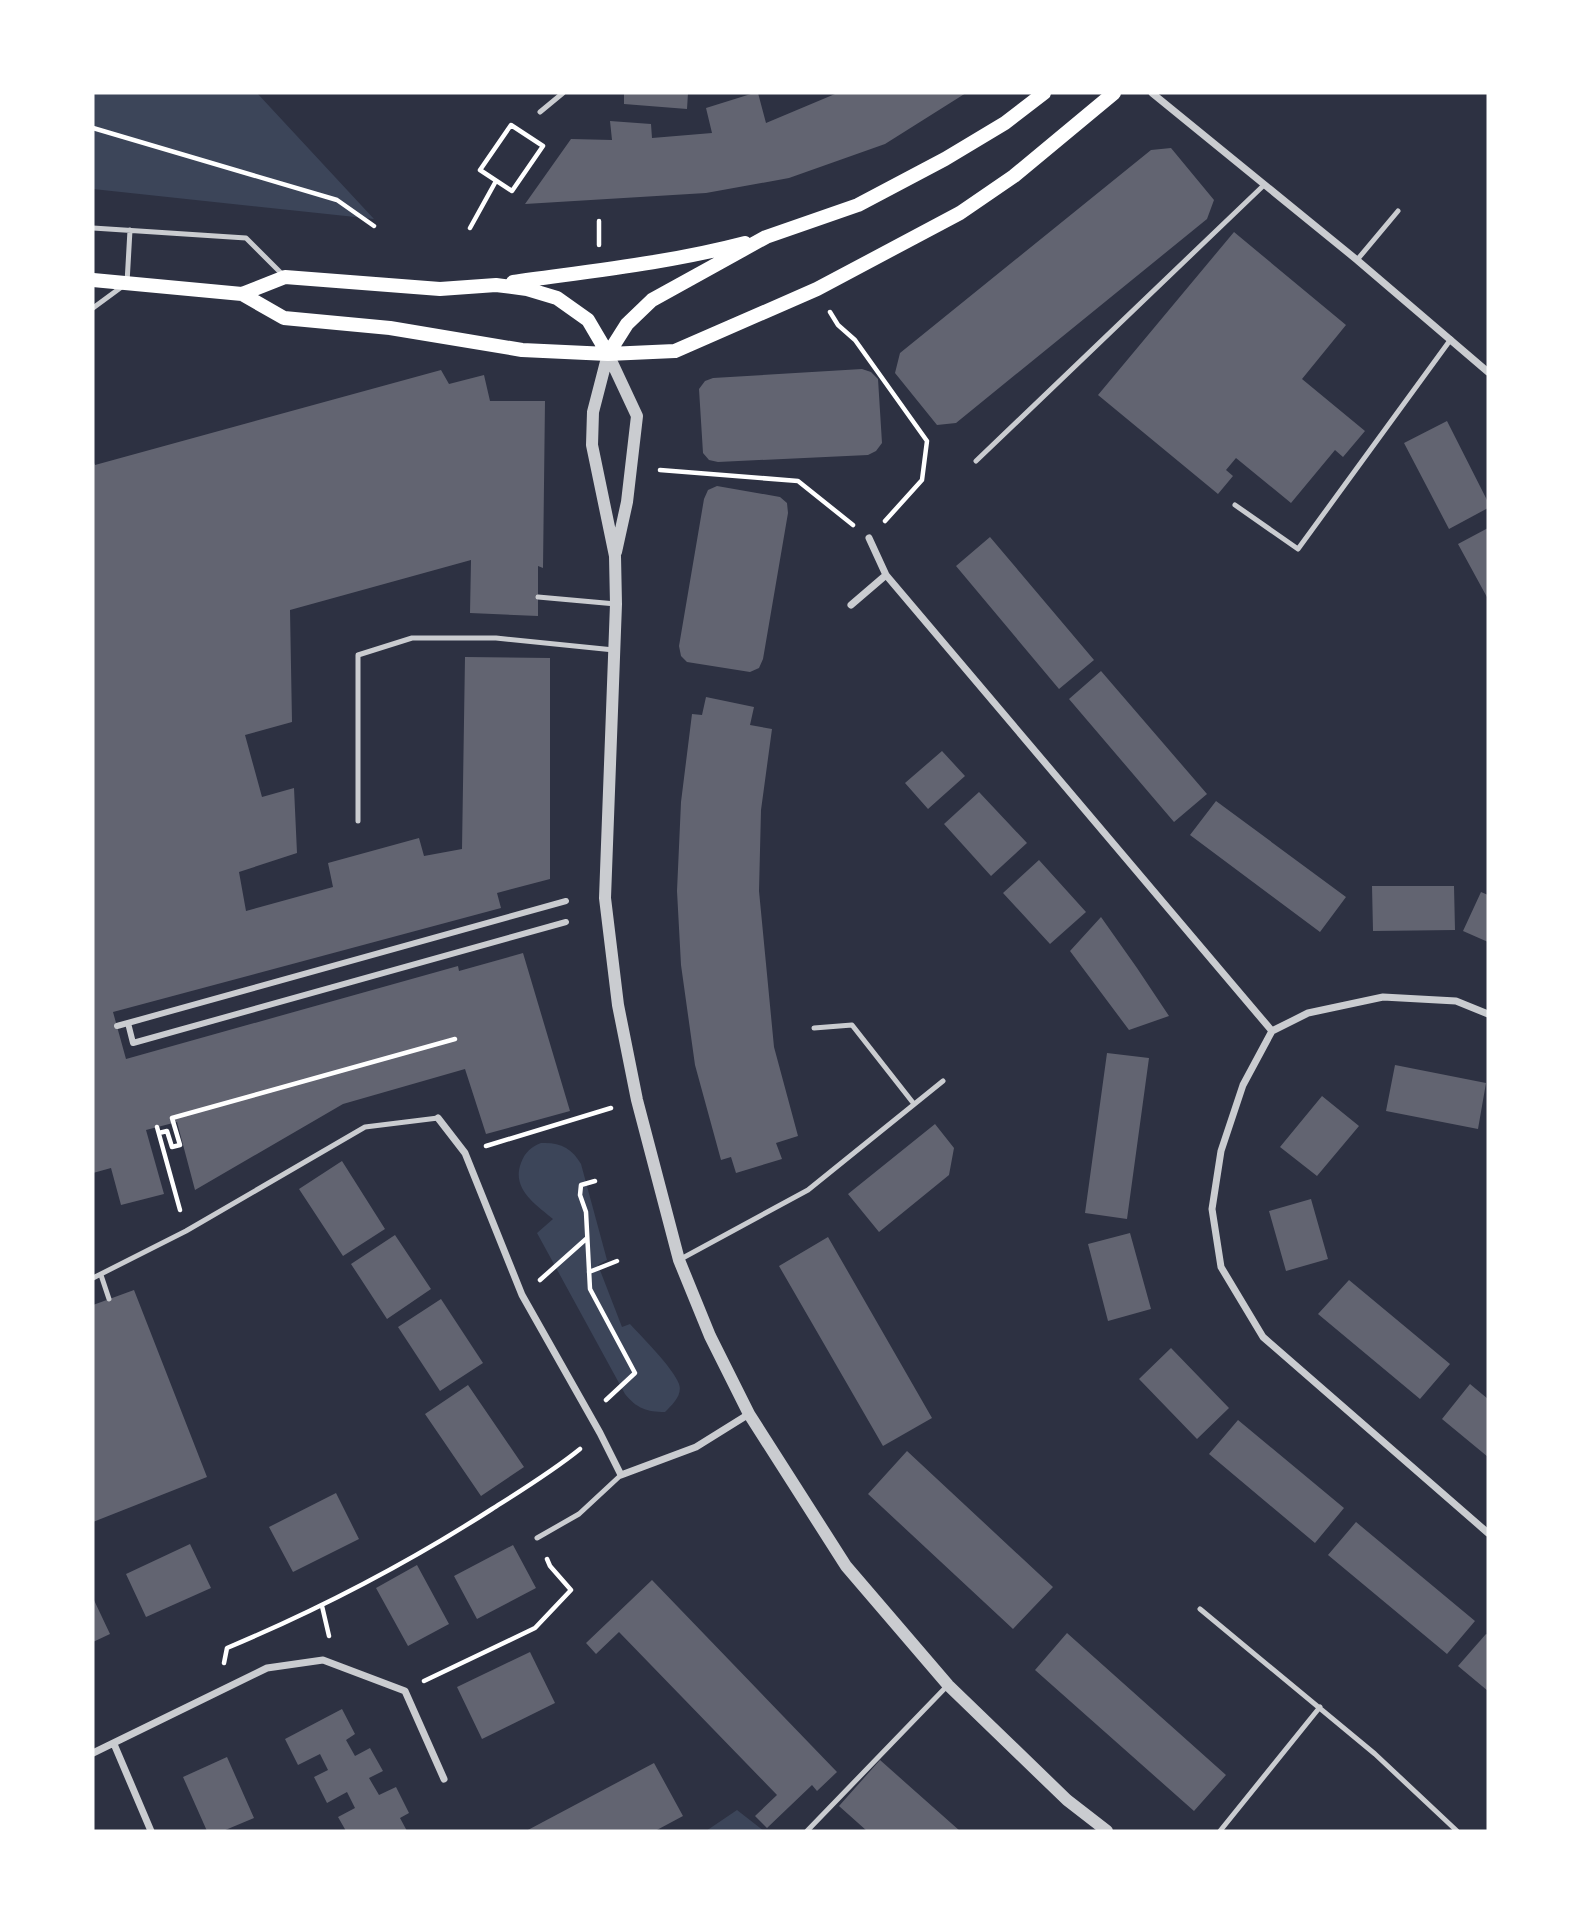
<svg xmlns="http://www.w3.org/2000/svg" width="1581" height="1924" font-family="'Exo 2',sans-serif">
<rect width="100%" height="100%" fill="#2d3142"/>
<path fill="#3c4559" d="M93,93H257L374,219L93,189Z
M541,1143C560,1142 572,1148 581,1164L607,1260L598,1265L622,1327L630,1324C642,1337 674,1369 679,1384C683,1395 672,1405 665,1412C647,1412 636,1408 625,1394L537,1233L553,1219C536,1205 511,1189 521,1163C525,1152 531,1147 541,1143Z
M737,1810L764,1831H706Z"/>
<path fill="#626471" d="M624,93H688L687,109L624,104Z
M754,93H758L766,123L835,94L833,93H966L885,144L789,178L706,193L525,204L571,139L612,140L610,121L651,124L652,138L712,133L706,108Z
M1171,148L1214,200L1207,219L956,423L937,425L895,373L900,353L1151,150Z
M1234,232L1346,325L1302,379L1365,431L1343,457L1335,450L1291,503L1236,458L1226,470L1233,476L1218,494L1098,395Z
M862,369L871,372L878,379L882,443L876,451L868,455L718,462L709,460L703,453L699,389L705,381L713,378Z
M441,370L449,384L484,375L490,401H545L543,568L538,566V616L470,613L471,560L290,610L292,722L245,735L262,797L294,788L297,853L239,872L246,911L333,887L328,863L419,838L424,856L462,849L465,657L550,658V879L497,893L501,908L113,1012L126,1059L458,966L459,971L523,953L570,1111L486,1134L465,1069L343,1104L195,1190L177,1122L146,1130L164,1194L121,1205L111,1168L93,1173V461L95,465Z
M1447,421L1488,502V508L1449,529L1404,443Z
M717,486L780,497L787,503L788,513L763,659L759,668L750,672L687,662L681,656L679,646L704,499L708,490Z
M1488,528V599L1458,544Z
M990,537L1094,660L1059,689L956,566Z
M1101,671L1207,794L1174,822L1069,699Z
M706,697L754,707L750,725L772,729L761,810L759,891L774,1047L798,1136L776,1143L782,1159L736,1173L731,1157L721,1160L695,1065L681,965L677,891L681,802L692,714L702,715Z
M942,751L965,776L928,809L905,783Z
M979,792L1027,843L991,876L944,824Z
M1216,801L1346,897L1320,932L1190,835Z
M1039,860L1086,912L1050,944L1003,893Z
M1372,886H1454L1455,930L1373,931Z
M1481,892L1488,895V942L1463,931Z
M1101,917L1137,968L1169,1016L1129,1030L1070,951Z
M1107,1053L1149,1058L1127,1219L1085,1213Z
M1395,1065L1486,1083L1478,1129L1386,1111Z
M1322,1096L1359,1126L1317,1176L1280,1147Z
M935,1124L954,1148L949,1175L879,1232L848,1194Z
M342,1161L385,1229L343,1256L299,1189Z
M1311,1199L1328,1259L1286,1271L1269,1211Z
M1130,1233L1151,1309L1108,1321L1088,1244Z
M395,1235L431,1289L387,1319L351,1264Z
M828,1237L932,1418L883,1446L779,1266Z
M1349,1280L1450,1364L1420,1399L1318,1314Z
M134,1290L207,1477L93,1522V1305Z
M441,1299L483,1363L440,1391L398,1327Z
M1171,1348L1229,1408L1197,1439L1139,1379Z
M1470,1384L1488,1399V1457L1442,1419Z
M468,1385L524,1467L481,1496L425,1414Z
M1238,1420L1344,1508L1315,1543L1209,1454Z
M907,1451L1053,1587L1013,1629L868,1494Z
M336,1493L359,1539L293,1572L269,1527Z
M1356,1522L1475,1621L1447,1654L1328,1555Z
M190,1544L211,1588L146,1617L126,1574Z
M513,1545L536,1588L477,1619L454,1576Z
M417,1565L449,1624L408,1646L376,1588Z
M652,1580L837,1772L817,1791L812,1785L767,1828L755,1816L777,1795L619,1632L596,1654L586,1643Z
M93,1598L110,1634L93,1642Z
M1067,1633L1226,1775L1194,1811L1035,1670Z
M1486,1634L1488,1635V1691L1458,1666Z
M530,1652L555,1703L482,1739L457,1687Z
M342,1709L355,1734L346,1740L355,1756L370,1748L383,1771L369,1778L379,1795L396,1787L409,1813L400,1818L407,1831H346L338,1817L355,1808L347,1792L327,1803L314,1777L328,1770L320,1754L298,1765L285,1739Z
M227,1757L254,1818L223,1831H207L183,1777Z
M880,1760L916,1792L960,1831H867L839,1806Z
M654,1763L683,1816L655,1831H526Z"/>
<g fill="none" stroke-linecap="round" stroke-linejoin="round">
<path stroke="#fff" stroke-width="4.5" d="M511,125L543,146L512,191L480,170Z
M93,128L337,200L374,226
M470,228L496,181
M599,245V221
M830,312L838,325L855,340L927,441L922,480L885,521
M660,470L798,481L853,525
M157,1127L180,1210
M159,1133L167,1131L172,1147L180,1145L172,1118L455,1039
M486,1146L611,1108
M595,1181L581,1185L580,1195L586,1212L590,1289L635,1373L606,1400
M589,1272L617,1261
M540,1280L586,1239
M322,1606L329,1636
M224,1663L227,1648C320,1609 408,1563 492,1509C522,1490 553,1471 580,1449
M424,1681L535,1628L571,1590L550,1566L547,1559"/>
<path stroke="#caccd0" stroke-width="5" d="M540,112L563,93
M93,228L246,238L284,276
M1357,260L1398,211
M93,308L127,283L130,230
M976,461L1263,186
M1235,505L1298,549L1451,339
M538,597L616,604
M358,821V655L412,638H496L614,650
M814,1028L852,1025L914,1104
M679,1260L808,1190L943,1081
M101,1275L109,1299
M93,1278L186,1231L365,1127L438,1118
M537,1538L579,1514L621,1475
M1200,1609L1375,1754L1457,1831
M807,1831L948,1685
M1220,1831L1320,1707"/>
<path stroke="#caccd0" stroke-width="6" d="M128,1023L133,1043L566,922
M117,1026L566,901"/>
<path stroke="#caccd0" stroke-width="7" d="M1152,93L1357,260L1488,372
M869,538L886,575L1272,1031
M851,605L886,575
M1272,1031L1243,1085L1221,1151L1212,1209L1221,1267L1263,1337L1488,1533
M1272,1031L1308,1013L1383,997L1456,1001L1488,1014
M438,1118L465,1153L522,1295L600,1433L621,1475L696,1447L749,1414
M114,1744L151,1831
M93,1753L267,1668L323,1660L405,1691L444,1779"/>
<path stroke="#caccd0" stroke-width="12" d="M608,354L593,412L592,445L615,556L616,604L605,898L618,1005L637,1100L679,1260L710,1336L749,1414L846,1566L948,1685L1067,1800L1107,1831
M608,354L637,416L627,502L616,552"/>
<path stroke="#fff" stroke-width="14" d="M93,280L242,294L284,318L390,328L522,350L608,354L675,351L817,289L960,213L1014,176L1114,93
M513,282C591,271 669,263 745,243
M242,294L285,277L440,289L496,285L527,289L557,298L588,320L608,354
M608,354L627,324L652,300L766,237L858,205L945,159L1005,123L1044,93"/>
</g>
<rect width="1581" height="1924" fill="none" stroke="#ffffff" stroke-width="189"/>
</svg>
